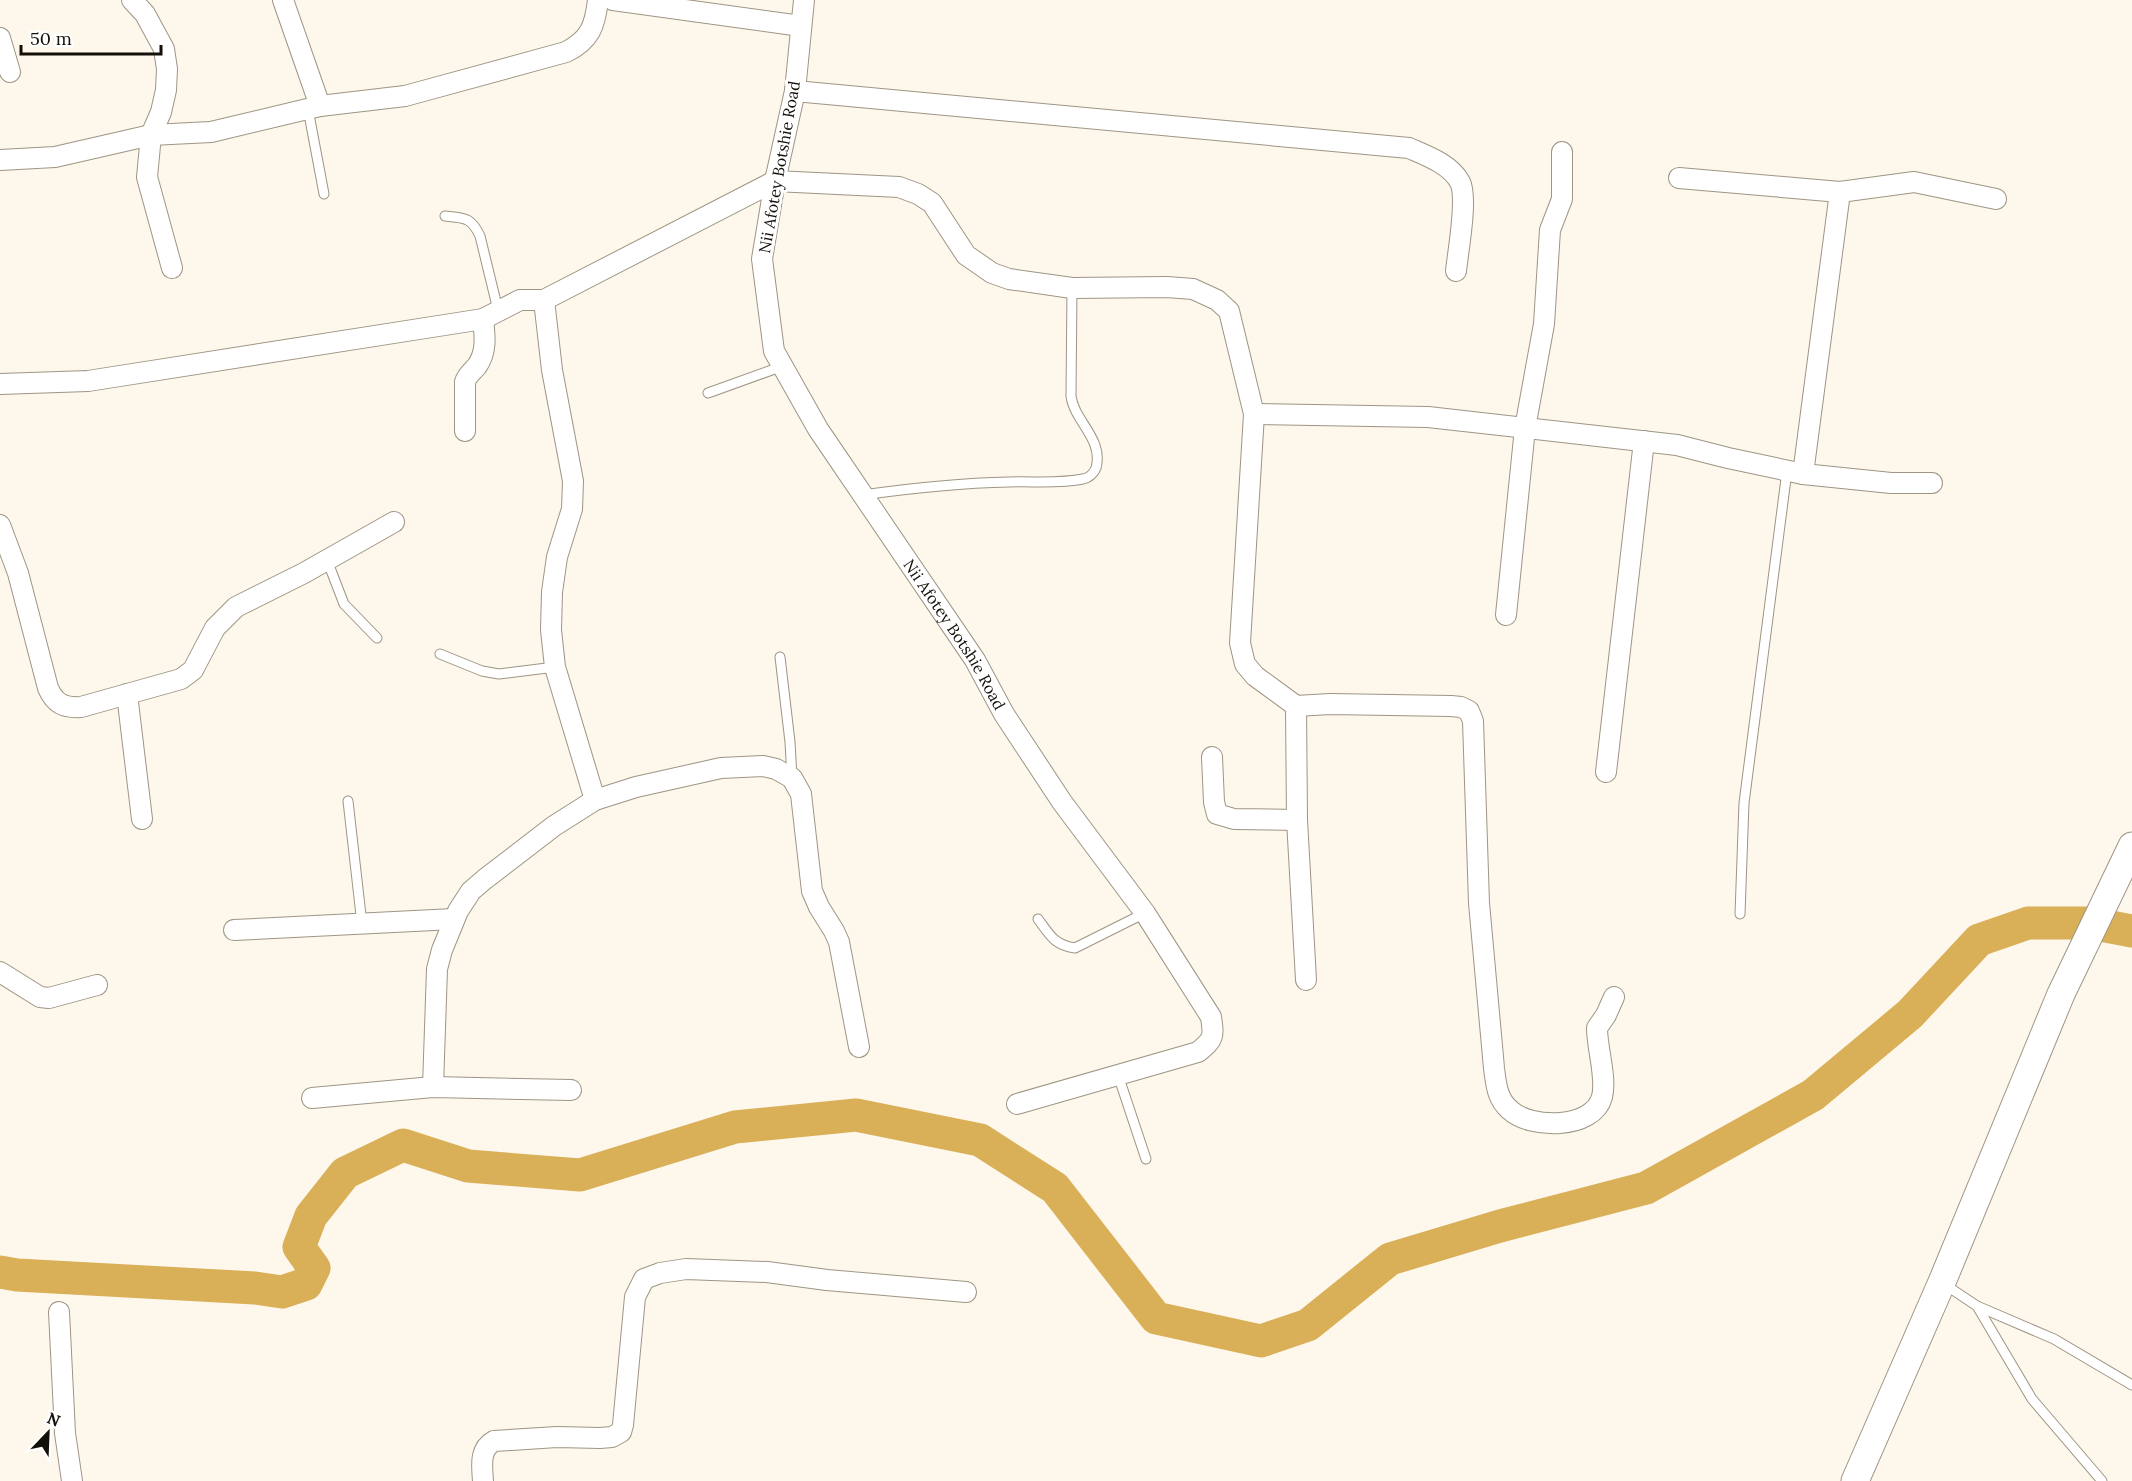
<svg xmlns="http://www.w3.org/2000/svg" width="2132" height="1481" viewBox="0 0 2132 1481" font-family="Lora,serif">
<rect width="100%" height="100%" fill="#fdf7ec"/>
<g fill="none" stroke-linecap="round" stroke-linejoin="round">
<path stroke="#d9af57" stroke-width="33" d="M0 1272 17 1275 255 1288 282 1292 306 1284 314 1268 299 1247 311 1216 345 1173 403 1145 468 1166 580 1175 735 1127 856 1115 980 1140 1055 1188 1156 1318 1261 1341 1308 1325 1390 1259 1500 1226 1646 1188 1813 1095 1910 1014 1979 940 2028 923H2090L2132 931"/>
<defs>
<g id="lane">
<path d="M308 109 324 194"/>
<path d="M445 216C465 218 471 217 480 236L498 310"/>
<path d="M708 393 783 366"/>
<path d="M863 495C912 488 960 483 1009 482 1033 481 1059 484 1083 479 1089 478 1094 473 1096 468 1104 439 1074 421 1071 396L1072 288"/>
<path d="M327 560 344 604 377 638"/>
<path d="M440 654 482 671 499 674 555 667"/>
<path d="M780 657 790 742 792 778"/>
<path d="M348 801 362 924"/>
<path d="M1740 914 1744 803 1787 471"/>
<path d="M1038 919C1050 935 1054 945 1075 948L1145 913"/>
<path d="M1118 1075 1146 1159"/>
<path d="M1944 1284 1977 1306 2054 1339 2132 1385"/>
<path d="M1977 1306 2032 1399 2102 1481"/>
</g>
<g id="street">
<path d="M132 0 145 14 164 49 167 69 166 90 161 112 151 135 147 177 172 268"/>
<path d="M283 0 320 106"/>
<path d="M613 0 801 26"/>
<path id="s1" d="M804 0 795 91 775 181 762 259 774 351 818 429 975 660 1004 714 1062 802 1145 913 1211 1017C1214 1037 1214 1039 1198 1052L1017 1104"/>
<path d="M0 38 10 72"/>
<path d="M795 91 1409 148C1427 156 1450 164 1460 182 1468 198 1458 251 1456 271"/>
<path d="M0 160 55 157 151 135 211 132 320 106 405 96 566 52C590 40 595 26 598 0"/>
<path d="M1679 178 1840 192 1914 182 1996 199"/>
<path d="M544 300 552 370 573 481 572 509 557 557 552 592 551 630 555 667 595 800"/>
<path d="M0 384 88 381 483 319 520 300H544L775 181 899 187 918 194 932 203 966 255 992 273 1009 279 1072 288 1167 287 1193 289 1217 300 1229 311 1254 414 1240 643 1245 664 1255 676 1296 706 1330 704 1451 706 1461 707 1469 711 1473 721 1479 903 1494 1068C1496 1084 1497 1099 1510 1110 1530 1129 1593 1130 1602 1097 1607 1078 1597 1049 1597 1028L1606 1015 1614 997"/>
<path d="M1254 414 1428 417 1677 445 1728 458 1803 474 1891 483H1932"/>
<path d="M465 431V382C467 375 472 372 477 366 487 352 485 336 483 319"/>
<path d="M1803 474 1840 192"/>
<path d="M0 525 18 573 48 688C55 704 64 708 81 707L181 679 193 670 215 628 236 607 304 573 394 522"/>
<path d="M1506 615 1525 428 1544 324 1550 230 1562 199V152"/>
<path d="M127 694 142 819"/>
<path d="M1296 706 1297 820 1306 980"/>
<path d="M1212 757 1214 802 1217 814 1234 819 1297 820"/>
<path d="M1606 772 1644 441"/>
<path d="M234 930 454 919"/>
<path d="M0 972 40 997 49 998 97 985"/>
<path d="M433 1087 437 969 442 950 458 911 471 891 485 879 554 826 595 800 636 787 721 768 763 766 776 769 792 778 801 794 812 891 819 907 834 931 839 942 859 1047"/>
<path d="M312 1098 433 1087 571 1090"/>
<path d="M59 1312 65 1433 72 1481"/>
<path d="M483 1481C482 1466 479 1449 494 1441L557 1437 600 1438 612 1437 621 1432 623 1425 635 1297 644 1279 660 1273 686 1269 767 1272 827 1280 966 1292"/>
</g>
<path id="secondary" d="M1855 1481 1942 1282 2061 994 2132 846"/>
</defs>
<use href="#lane" stroke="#9e9583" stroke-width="11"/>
<use href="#street" stroke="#9e9583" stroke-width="22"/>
<use href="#secondary" stroke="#9e9583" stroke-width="29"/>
<use href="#lane" stroke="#fff" stroke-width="9"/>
<use href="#street" stroke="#fff" stroke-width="20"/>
<use href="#secondary" stroke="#fff" stroke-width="27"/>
</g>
<g text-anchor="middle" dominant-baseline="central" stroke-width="6" stroke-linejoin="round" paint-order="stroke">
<g font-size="16" fill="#131009" stroke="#fff">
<text transform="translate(779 167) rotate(-80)">Nii Afotey Botshie Road</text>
<text stroke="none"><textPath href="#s1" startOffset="692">Nii Afotey Botshie Road</textPath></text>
</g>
</g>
<g transform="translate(48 1433) rotate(23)" stroke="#ffffff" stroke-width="4.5" paint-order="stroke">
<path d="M0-4.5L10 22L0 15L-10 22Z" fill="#131009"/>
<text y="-9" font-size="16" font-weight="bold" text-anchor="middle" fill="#131009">N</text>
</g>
<path d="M21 45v9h140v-9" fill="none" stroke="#131009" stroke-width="3"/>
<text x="30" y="45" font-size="18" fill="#131009" stroke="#ffffff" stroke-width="4.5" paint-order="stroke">50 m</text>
</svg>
